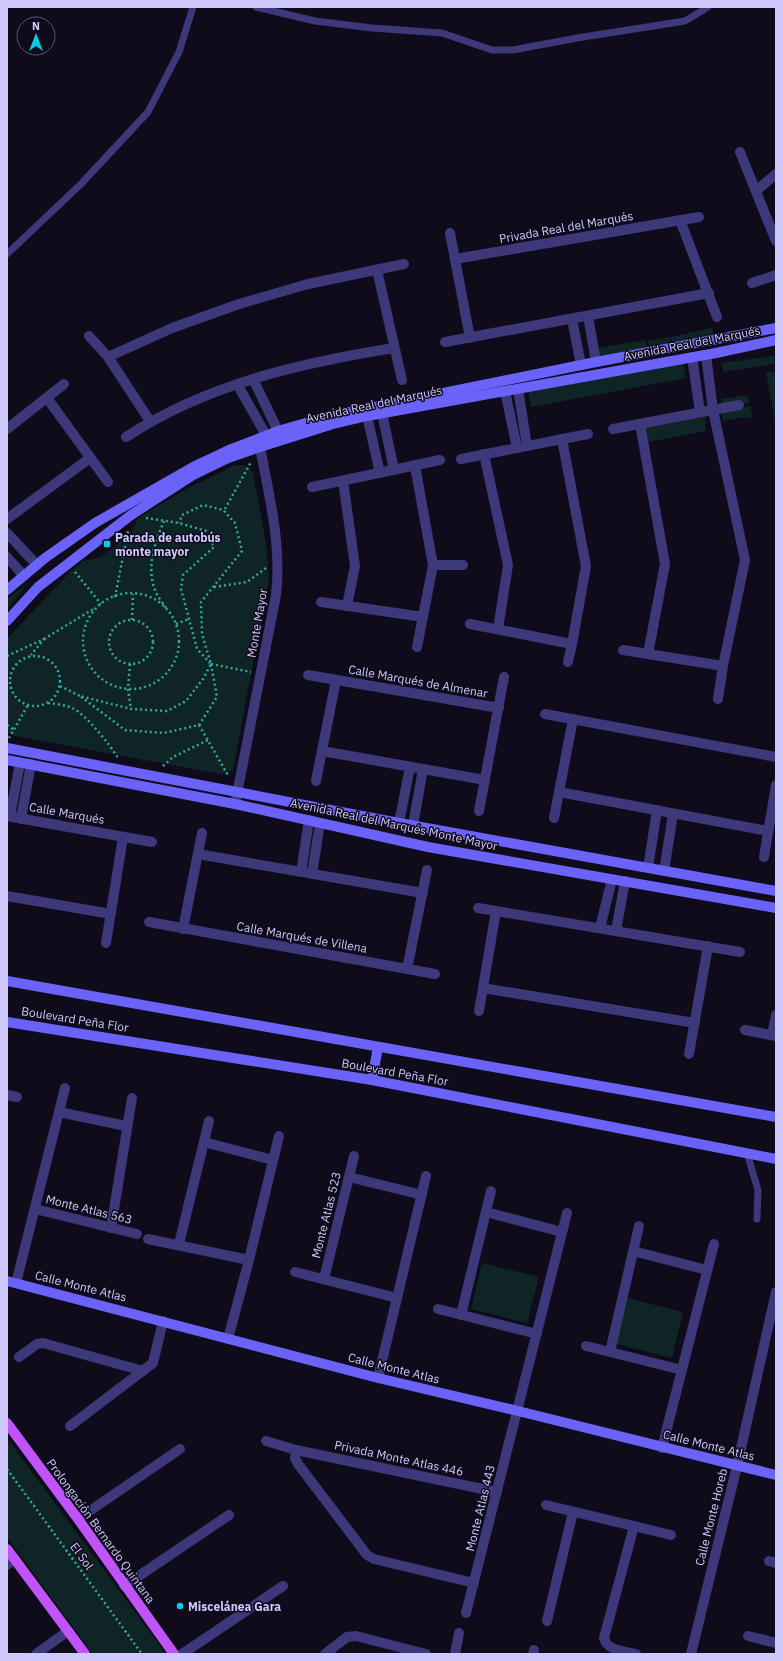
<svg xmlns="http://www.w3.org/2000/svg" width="783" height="1661" viewBox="0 0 783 1661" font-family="'IBM Plex Sans',sans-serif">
<rect width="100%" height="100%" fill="#0f0b1b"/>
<g fill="#0f2525">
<path d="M712 328 714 337 672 344 671 337Z"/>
<path d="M670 337 671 345 649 349 648 341Z"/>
<path d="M645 340 648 349 600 357 598 348Z"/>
<path d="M774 356V364L723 372 722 363Z"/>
<path d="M683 362 686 378 531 407 528 391Z"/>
<path d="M766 372H776V426Z"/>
<path d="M748 395 749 403 722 406 721 399Z"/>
<path d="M750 406 753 417 740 418 739 415V418L723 421 722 413Z"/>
<path d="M705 417 706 431 648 442 644 428Z"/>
<path d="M241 465 247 466 253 473 266 543 269 578 233 770 223 774 215 773 15 736 7 732V639L71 571 83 561 101 557 132 532 138 518 186 489 233 466Z"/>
<path d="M28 583 7 610V599Z"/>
<path d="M482 1263 539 1277 527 1323 471 1309Z"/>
<path d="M627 1298 683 1312 672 1358 616 1344Z"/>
<path d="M7 1438 166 1654H93L7 1537Z"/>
</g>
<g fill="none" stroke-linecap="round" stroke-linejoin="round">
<g stroke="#30a8a5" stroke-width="2.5" stroke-dasharray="2 3" stroke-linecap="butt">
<path d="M225 509 251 462"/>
<path d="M146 518 179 523 206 531 214 547 183 575 181 589 197 649 211 664 202 634 201 602 242 551 235 523 223 510 203 505 182 515 179 523"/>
<path d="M164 521C155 542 146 567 155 590 157 596 163 603 166 608"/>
<path d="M75 572 101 604"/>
<path d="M214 587 247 582 266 568"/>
<circle cx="131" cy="641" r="48"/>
<path d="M115 597 128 531"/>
<path d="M132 620 133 594"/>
<circle cx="131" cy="642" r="22"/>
<path d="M176 624 189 619"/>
<path d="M44 639 95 608"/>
<circle cx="35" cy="681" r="25"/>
<path d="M7 656 44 639 31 655"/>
<path d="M130 664 128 689 131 709"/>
<path d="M211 664 217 697 199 725 164 733 125 730 80 696 131 709 167 711 186 701 203 679Z"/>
<path d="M211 664 251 672"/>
<path d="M60 686 80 696"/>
<path d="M48 703C56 704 65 705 72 708 86 714 110 745 118 758"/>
<path d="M7 725 14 730"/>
<path d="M199 725 229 777"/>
<path d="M9 738 28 705"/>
<path d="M163 766 173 757 208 740"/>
<path d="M7 1469 142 1654"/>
</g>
<g stroke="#3c3879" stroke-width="7">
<path d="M256 7 315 21 372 28 442 33 492 50H513L577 38 685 21 708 7"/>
<path d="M7 254 81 184 148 112 179 52 193 7"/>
<path d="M747 1153 758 1190 757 1219"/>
</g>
<g stroke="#3c3879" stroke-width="10">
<path d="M740 152 776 241"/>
<path d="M756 191 776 174"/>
<path d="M680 220 717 317"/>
<path d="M450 233 470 338"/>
<path d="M455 259 699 217"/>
<path d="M377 270 402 380"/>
<path d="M752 283 776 275"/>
<path d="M588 316 596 362"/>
<path d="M572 319 581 365"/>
<path d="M89 336 108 357 150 421"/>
<path d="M445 342 709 293"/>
<path d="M706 355 713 410 745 560 723 666 718 699"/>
<path d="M108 357 172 328 239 304 308 284 404 264"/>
<path d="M692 357 700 412"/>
<path d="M253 379 278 431"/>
<path d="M237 384 266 435"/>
<path d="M518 389 527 446"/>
<path d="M505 391 517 448"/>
<path d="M47 398 108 482"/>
<path d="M382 413 394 470"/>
<path d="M367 416 380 473"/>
<path d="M640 424 665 564 648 654"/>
<path d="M7 429 64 384"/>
<path d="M613 429 739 405"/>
<path d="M126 437C207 384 300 363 394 348"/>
<path d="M562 439 586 566 572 644 568 662"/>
<path d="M484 454 508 565 498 629"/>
<path d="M461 459 588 434"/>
<path d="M415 466 433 565 417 647"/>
<path d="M343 481 355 566 347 606"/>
<path d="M312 487 440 460"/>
<path d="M7 519 90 458"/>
<path d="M7 533 37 565"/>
<path d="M7 557 24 576"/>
<path d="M433 565H463"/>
<path d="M321 602 423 617"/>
<path d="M470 624 572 644"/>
<path d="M623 650 723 666"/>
<path d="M308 675 499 708"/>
<path d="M545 714 776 757"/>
<path d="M322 751 485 780"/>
<path d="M316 781 336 680"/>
<path d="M559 792 768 831"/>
<path d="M235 804 276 595C282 545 269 496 260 447"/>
<path d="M479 811 504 677"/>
<path d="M7 816 152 842"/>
<path d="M10 816 20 763"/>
<path d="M554 818 573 719"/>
<path d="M21 819 31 764"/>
<path d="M399 823 410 767"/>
<path d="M413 825 423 769"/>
<path d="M198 854 423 893"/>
<path d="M764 857 776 785"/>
<path d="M648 868 657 810"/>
<path d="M664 871 673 814"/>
<path d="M301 872 309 820"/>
<path d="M312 874 320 823"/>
<path d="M7 896 111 914"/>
<path d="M478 908 740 952"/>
<path d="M149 922 435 974"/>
<path d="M600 928 612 879"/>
<path d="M183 929 202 833"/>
<path d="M616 931 625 881"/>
<path d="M106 943 123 837"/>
<path d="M407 969 427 870"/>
<path d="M483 988 695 1023"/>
<path d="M479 1011 496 911"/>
<path d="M745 1030 776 1036"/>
<path d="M772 1035 776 1015"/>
<path d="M689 1054 708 946"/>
<path d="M7 1095 17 1097"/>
<path d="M59 1112 126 1126"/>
<path d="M204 1142 273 1160"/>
<path d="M349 1177 422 1195"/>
<path d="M35 1209 137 1234"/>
<path d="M486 1212 562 1232"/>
<path d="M111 1228 132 1098"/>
<path d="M148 1239 249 1260"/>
<path d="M179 1244 209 1121"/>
<path d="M633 1251 707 1270"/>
<path d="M295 1272 397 1298"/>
<path d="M324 1279 354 1156"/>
<path d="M16 1283 65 1088"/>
<path d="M438 1309 537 1334"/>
<path d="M461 1315 491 1191"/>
<path d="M228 1339 249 1260 279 1136"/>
<path d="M586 1346 682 1370"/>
<path d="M610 1352 639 1226"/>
<path d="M19 1357 37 1344 43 1343 143 1371"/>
<path d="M378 1378 426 1176"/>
<path d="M70 1426 153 1363 163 1321"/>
<path d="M266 1441 296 1450 497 1492"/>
<path d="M662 1448 714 1244"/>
<path d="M296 1450 295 1458 298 1464 367 1555 374 1559 474 1583"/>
<path d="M546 1505 671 1535"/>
<path d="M78 1519 180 1449"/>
<path d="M634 1526 604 1638C607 1651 625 1651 636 1654"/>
<path d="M769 1561 776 1563"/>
<path d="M7 1565 15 1559"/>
<path d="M124 1586 229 1515"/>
<path d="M466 1613 567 1213"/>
<path d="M547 1621 573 1512"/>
<path d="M748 1636 776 1643"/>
<path d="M36 1654 68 1631"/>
<path d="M182 1654 283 1586"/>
<path d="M325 1654 347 1637 356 1636 426 1654"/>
<path d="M455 1654 459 1633"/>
<path d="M533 1654 534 1650"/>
<path d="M691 1654 737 1466 776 1292"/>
</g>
<g stroke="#6b62fa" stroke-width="10">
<path d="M7 590 45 558 95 523 193 467 229 450 278 431 330 416 596 362 776 328"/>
<path d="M7 621 38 587 131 515 193 475 228 458 260 447 333 424 367 416 716 353 776 340"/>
<path d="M7 748 399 823 776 891"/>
<path d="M7 760 235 804 428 847 776 908"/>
<path d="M7 981 776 1117"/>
<path d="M7 1022 372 1080 776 1159"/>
<path d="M372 1080 378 1047"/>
<path d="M7 1281 378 1378 518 1411 776 1475"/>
</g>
<g stroke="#c053f9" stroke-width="10">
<path d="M7 1423 78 1519 174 1654"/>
<path d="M7 1549 85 1654"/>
</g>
</g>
<g fill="#08cbe8" stroke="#0f0b1b" stroke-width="1.5">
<rect x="103" y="540" width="8" height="8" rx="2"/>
<circle cx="180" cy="1606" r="4"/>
</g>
<g text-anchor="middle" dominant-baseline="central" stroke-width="3" stroke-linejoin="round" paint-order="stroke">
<g font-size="12" fill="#cfc8fd" stroke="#0f0b1b">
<text transform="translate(566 227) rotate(-10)">Privada Real del Marqués</text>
<text transform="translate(692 343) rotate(-11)">Avenida Real del Marqués</text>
<text transform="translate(374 404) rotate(-12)">Avenida Real del Marqués</text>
<text transform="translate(257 623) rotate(-80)">Monte Mayor</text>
<text transform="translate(418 681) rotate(10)">Calle Marqués de Almenar</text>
<text transform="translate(67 813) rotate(10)">Calle Marqués</text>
<text transform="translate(394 824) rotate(12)">Avenida Real del Marqués Monte Mayor</text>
<text transform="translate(302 937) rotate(10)">Calle Marqués de Villena</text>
<text transform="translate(75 1019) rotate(9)">Boulevard Peña Flor</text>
<text transform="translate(395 1072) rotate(10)">Boulevard Peña Flor</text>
<text transform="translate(89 1209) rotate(14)">Monte Atlas 563</text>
<text transform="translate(326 1215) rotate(-76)">Monte Atlas 523</text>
<text transform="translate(81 1286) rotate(14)">Calle Monte Atlas</text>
<text transform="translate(394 1368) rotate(14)">Calle Monte Atlas</text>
<text transform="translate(709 1445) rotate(14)">Calle Monte Atlas</text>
<text transform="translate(399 1458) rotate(12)">Privada Monte Atlas 446</text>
<text transform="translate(480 1508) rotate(-76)">Monte Atlas 443</text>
<text transform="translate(711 1517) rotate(-76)">Calle Monte Horeb</text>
<text transform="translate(101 1531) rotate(54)">Prolongación Bernardo Quintana</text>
<text transform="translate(82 1556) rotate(54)">El Sol</text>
</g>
<g font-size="12" font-weight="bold" fill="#cfc8fd" stroke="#0f0b1b" text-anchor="start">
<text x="115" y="537">Parada de autobús<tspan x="115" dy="14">monte mayor</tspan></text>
<text x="188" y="1606">Miscelánea Gara</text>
</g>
</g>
<rect width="783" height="1661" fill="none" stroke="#cfc8fd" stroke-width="16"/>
<g transform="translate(36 36)"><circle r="19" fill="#0f0b1b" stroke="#5c5775"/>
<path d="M0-3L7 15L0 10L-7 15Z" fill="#08cbe8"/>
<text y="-6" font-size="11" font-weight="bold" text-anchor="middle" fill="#cfc8fd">N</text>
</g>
</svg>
